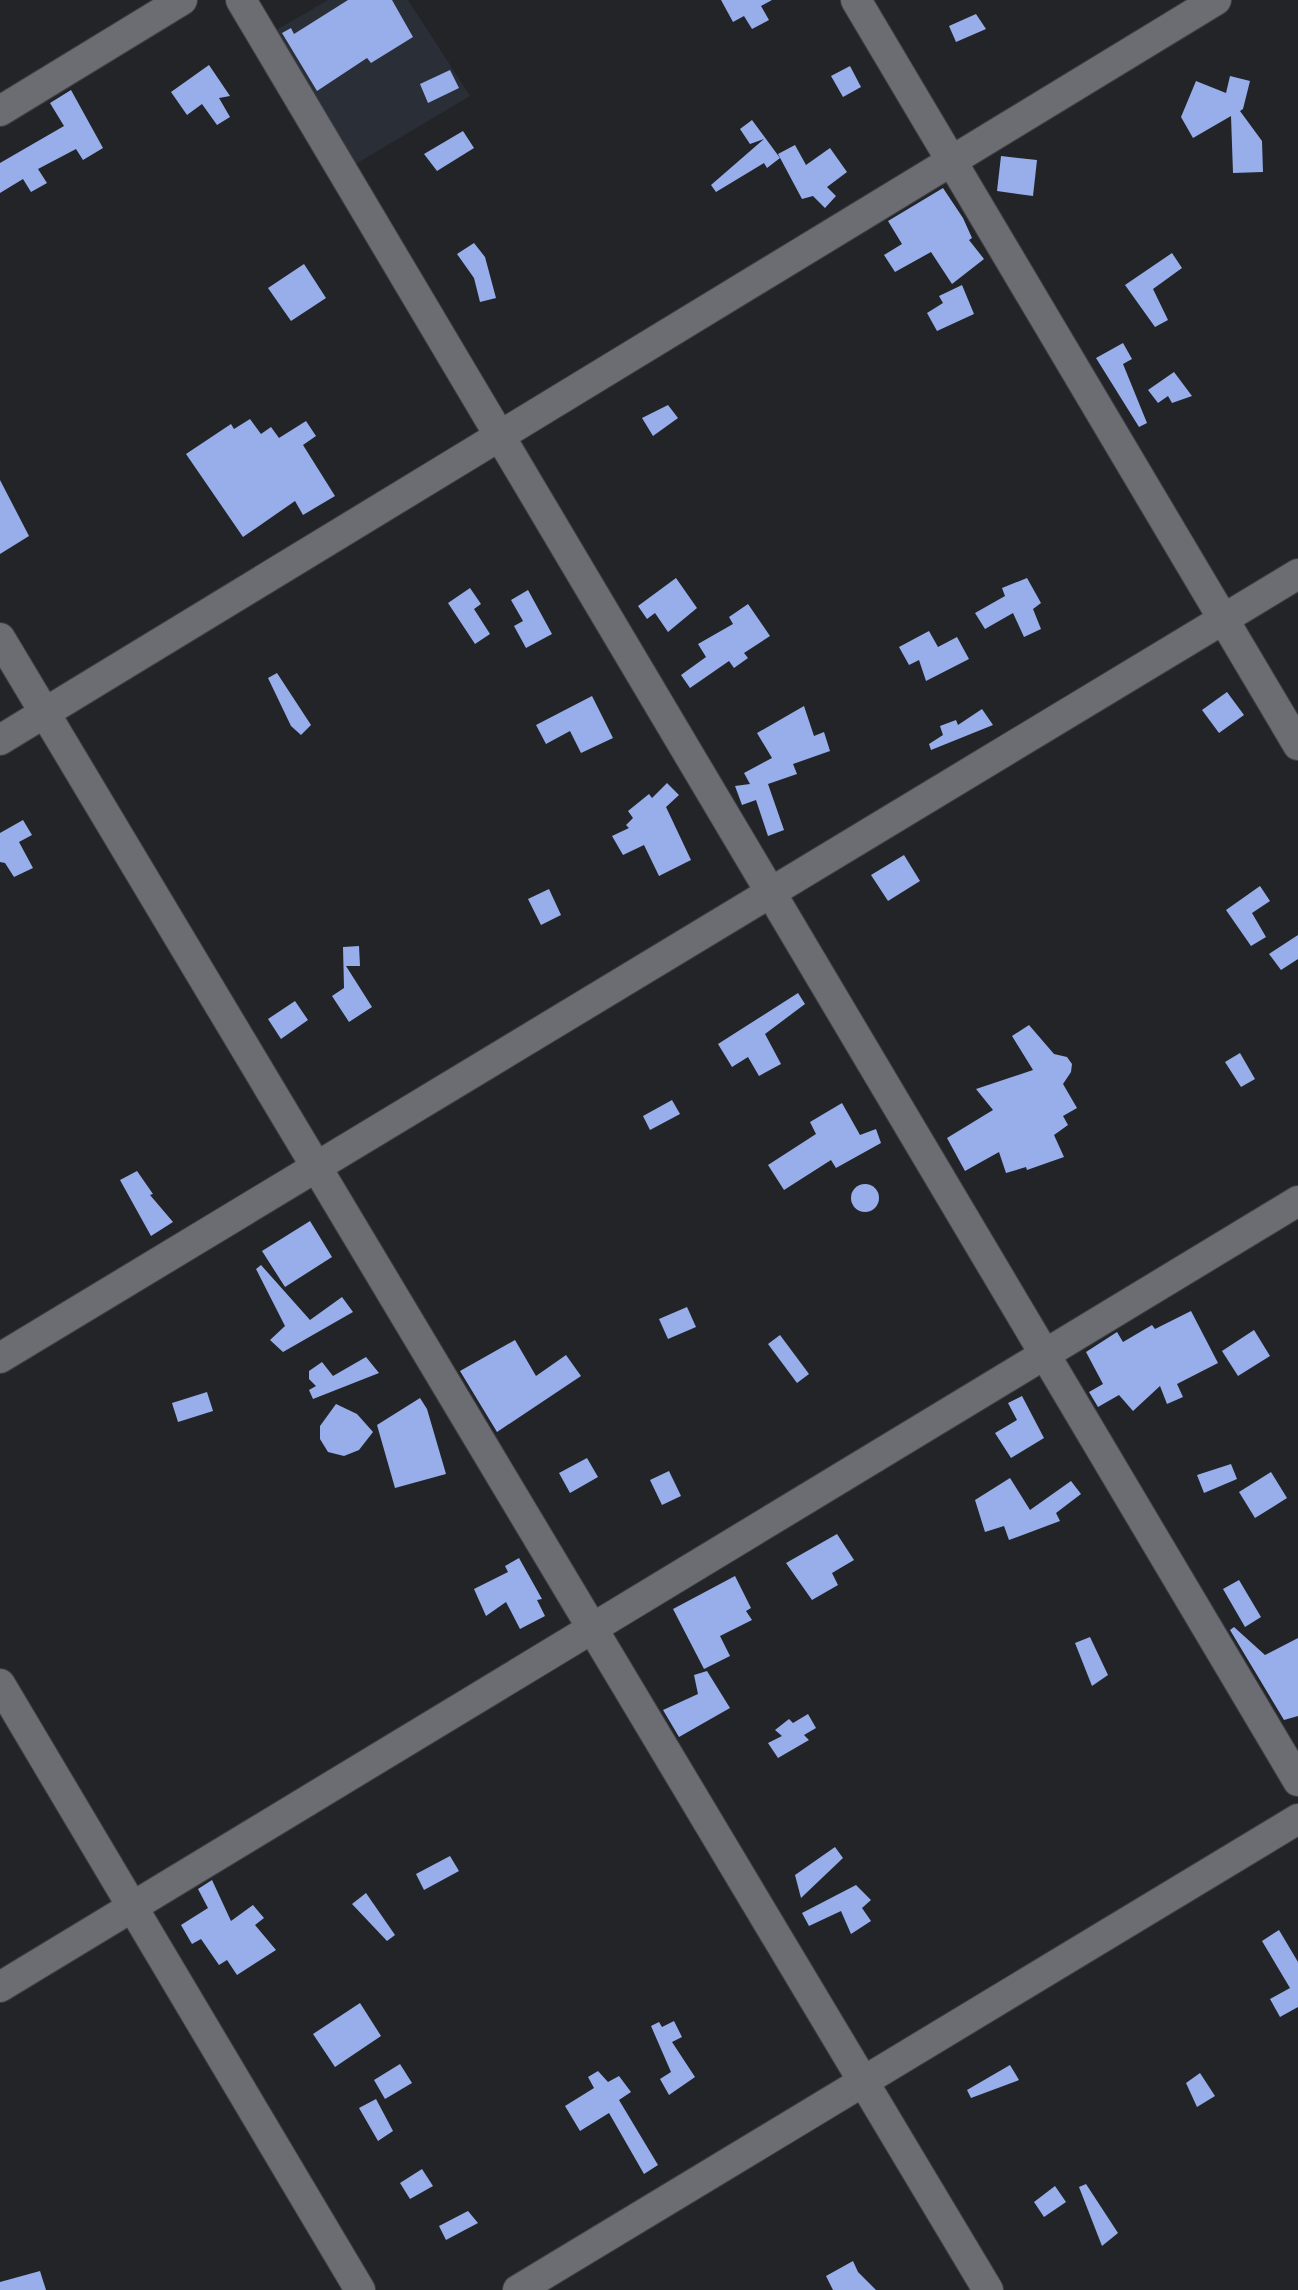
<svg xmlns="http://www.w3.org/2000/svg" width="1298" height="2290" viewBox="0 0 1298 2290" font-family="Literata,serif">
<rect width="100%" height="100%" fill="#222428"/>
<path fill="#2a2e37" d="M328 0H408L470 96 354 165 273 32Z"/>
<g fill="#97aeeb">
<path d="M348 0H392L413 37 371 63 367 58 317 91 282 33 291 28 294 34Z"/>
<path d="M721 0H772L761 6 769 20 752 29 744 16 733 22Z"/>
<path d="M976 14 986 29 956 42 949 26Z"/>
<path d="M209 65 230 96 219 98 230 117 217 125 202 104 187 115 171 92Z"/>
<path d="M850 66 861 87 843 97 831 76Z"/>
<path d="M450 70 459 88 428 103 420 84Z"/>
<path d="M1230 76 1250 81 1243 109 1240 111 1262 141 1263 172 1233 173 1231 116 1193 138 1181 117 1196 81 1226 93Z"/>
<path d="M71 90 103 148 83 160 76 149 38 169 47 183 31 192 23 179 0 193V163L64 126 50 103Z"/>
<path d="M752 120 780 158 767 168 764 163 716 192 711 185 764 139 750 144 740 129Z"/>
<path d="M463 131 474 148 437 171 424 154Z"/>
<path d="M795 145 806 165 830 148 847 172 827 187 836 196 825 208 813 196 802 199 778 154Z"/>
<path d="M1001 156 1037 160 1033 196 997 191Z"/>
<path d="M943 188 963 218 972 238 969 240 984 259 952 284 931 252 895 272 884 255 902 244 888 221Z"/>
<path d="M474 243 485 257 496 298 480 302 474 278 457 254Z"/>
<path d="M1172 253 1182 268 1153 289 1168 320 1155 327 1125 285Z"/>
<path d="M304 264 326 298 291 321 268 288Z"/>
<path d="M962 285 974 314 937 331 927 313 943 303 939 296Z"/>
<path d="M1123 343 1132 359 1123 364 1147 423 1139 427 1096 358Z"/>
<path d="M1174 372 1192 396 1172 403 1168 396 1158 403 1148 390Z"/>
<path d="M668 405 678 418 653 436 642 418Z"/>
<path d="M250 419 261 434 271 427 279 438 306 421 316 436 303 445 335 496 303 515 295 501 243 537 186 454 231 424 234 429Z"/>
<path d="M0 480 29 536 0 554Z"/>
<path d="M676 578 697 608 668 632 655 613 647 619 638 606Z"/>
<path d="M1027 578 1041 603 1033 609 1041 629 1024 637 1013 613 985 629 975 613 1005 596 1002 588Z"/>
<path d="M470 588 481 604 474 609 490 634 475 644 448 603Z"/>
<path d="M528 590 552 634 526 648 514 626 523 621 511 600Z"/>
<path d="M748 604 770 636 744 653 748 658 734 668 729 661 690 688 681 675 706 657 698 644 733 624 729 617Z"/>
<path d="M929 631 938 647 957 637 969 659 926 681 919 660 909 665 899 647Z"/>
<path d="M277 673 311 725 301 735 291 726 268 678Z"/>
<path d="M1227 692 1244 715 1219 733 1202 710Z"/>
<path d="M592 696 613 738 581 753 570 731 546 744 536 725Z"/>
<path d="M804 706 814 736 824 732 830 751 793 764 797 774 768 784 784 830 768 836 756 800 742 805 735 786 750 784 744 773 772 758 757 733Z"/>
<path d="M982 709 993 725 931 750 929 744 943 735 940 726 956 720 958 725Z"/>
<path d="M667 783 679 795 666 807 691 860 659 876 644 845 623 855 612 836 629 828 626 825 633 818 628 811 649 794 652 798Z"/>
<path d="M23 820 32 835 19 842 33 868 14 877 5 863 0 862V833Z"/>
<path d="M904 855 920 881 888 901 871 875Z"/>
<path d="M1260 886 1270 901 1252 913 1266 937 1251 946 1226 910Z"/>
<path d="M549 889 561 915 541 925 528 899Z"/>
<path d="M1298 935V959L1281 970 1269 954Z"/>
<path d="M359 946 360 966H346L372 1007 349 1022 332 996 344 988 343 947Z"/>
<path d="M798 993 805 1004 765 1034 781 1064 759 1076 748 1057 732 1067 718 1044Z"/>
<path d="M295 1001 308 1020 281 1039 268 1019Z"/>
<path d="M1029 1025 1054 1054 1067 1057 1072 1064 1071 1072 1063 1084 1077 1108 1063 1116 1068 1125 1054 1135 1064 1157 1027 1170 1026 1167 1006 1173 999 1152 965 1171 947 1138 993 1110 976 1089 1033 1070 1012 1036Z"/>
<path d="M1240 1053 1255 1079 1241 1087 1225 1062Z"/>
<path d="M672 1100 680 1114 650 1130 643 1116Z"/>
<path d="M842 1103 860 1135 876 1129 881 1143 836 1168 831 1160 784 1190 768 1165 816 1134 810 1122Z"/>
<path d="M137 1171 153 1194 150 1195 173 1222 151 1236 120 1180Z"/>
<circle cx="865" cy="1198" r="14"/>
<path d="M310 1221 332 1257 285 1287 262 1251Z"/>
<path d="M261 1265 310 1320 342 1297 353 1312 283 1352 270 1340 285 1326 256 1269Z"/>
<path d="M687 1307 696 1327 668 1339 659 1319Z"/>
<path d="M1191 1311 1218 1363 1177 1384 1183 1397 1167 1404 1160 1386 1133 1411 1119 1395 1098 1407 1089 1392 1103 1384 1086 1352 1117 1332 1123 1342 1152 1325 1155 1329Z"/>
<path d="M1254 1330 1270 1356 1238 1376 1222 1351Z"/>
<path d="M780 1335 809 1374 797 1383 768 1344Z"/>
<path d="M515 1340 536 1376 566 1355 581 1376 497 1432 460 1371Z"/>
<path d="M366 1357 379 1373 313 1399 309 1390 316 1386 309 1379V1371L322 1362 333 1376Z"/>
<path d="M207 1392 213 1411 178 1422 172 1403Z"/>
<path d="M1022 1396 1044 1438 1011 1458 995 1433 1017 1420 1008 1403Z"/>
<path d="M420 1398 427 1409 446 1474 395 1488 377 1425Z"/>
<path d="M336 1404 357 1414 373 1432 359 1450 344 1456 328 1452 320 1439V1426Z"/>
<path d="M587 1458 598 1477 570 1493 559 1473Z"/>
<path d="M1231 1464 1237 1479 1204 1493 1197 1475Z"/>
<path d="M669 1471 681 1496 662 1505 650 1480Z"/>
<path d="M1271 1472 1287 1498 1255 1518 1239 1492Z"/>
<path d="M1010 1478 1030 1510 1071 1481 1081 1494 1056 1513 1060 1521 1009 1540 1004 1526 985 1532 975 1500Z"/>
<path d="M837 1534 854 1560 832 1573 838 1585 812 1600 786 1563Z"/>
<path d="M519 1558 542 1599 537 1600 545 1616 520 1629 506 1602 486 1616 474 1589 508 1572 505 1566Z"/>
<path d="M735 1576 751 1608 746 1611 752 1620 720 1636 730 1656 704 1669 673 1609Z"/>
<path d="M1239 1580 1261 1617 1245 1627 1223 1589Z"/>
<path d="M1234 1627 1265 1655 1298 1638V1716L1284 1720 1230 1630Z"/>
<path d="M1090 1637 1108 1675 1092 1686 1075 1643Z"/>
<path d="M707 1671 730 1708 679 1737 663 1710 698 1694 694 1675Z"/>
<path d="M808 1714 816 1728 804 1735 809 1740 778 1758 768 1743 782 1736 775 1730 789 1719 793 1723Z"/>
<path d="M835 1847 843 1858 801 1898 795 1875Z"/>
<path d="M450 1856 459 1871 424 1890 416 1874Z"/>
<path d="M212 1880 231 1921 253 1905 264 1918 255 1925 276 1950 237 1975 227 1960 219 1965 201 1939 192 1944 181 1925 208 1908 198 1889Z"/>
<path d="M856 1885 871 1900 862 1908 871 1921 851 1934 841 1911 809 1926 802 1913Z"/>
<path d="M366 1893 395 1935 387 1941 352 1904Z"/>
<path d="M1279 1930 1298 1962V2007L1280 2017 1270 1999 1290 1988 1262 1941Z"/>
<path d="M360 2003 381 2036 335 2067 313 2034Z"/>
<path d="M674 2021 682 2037 672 2042 695 2077 669 2095 660 2079 671 2072 651 2026 659 2022 662 2027Z"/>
<path d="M400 2064 412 2083 385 2099 374 2080Z"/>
<path d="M1010 2065 1019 2080 971 2098 967 2090Z"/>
<path d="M598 2071 608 2082 619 2076 631 2092 619 2100 658 2165 644 2174 609 2113 580 2131 565 2106 594 2088 588 2077Z"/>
<path d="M1200 2073 1215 2096 1197 2107 1186 2083Z"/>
<path d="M376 2099 393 2131 378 2141 359 2108Z"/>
<path d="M422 2169 433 2186 410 2199 400 2183Z"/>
<path d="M1086 2184 1118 2233 1102 2246 1079 2187Z"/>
<path d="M1055 2186 1066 2202 1044 2217 1034 2202Z"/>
<path d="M468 2211 478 2223 446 2240 439 2226Z"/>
<path d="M853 2261 858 2272 876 2290H833L826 2276Z"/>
<path d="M40 2271 46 2290H0V2282Z"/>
</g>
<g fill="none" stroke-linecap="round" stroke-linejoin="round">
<defs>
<g id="minor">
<path d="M241 0 1298 1781"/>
<path d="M856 0 1298 745"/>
<path d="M0 111 182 0"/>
<path d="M0 638 988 2290"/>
<path d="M0 740 1216 0"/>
<path d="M0 1358 1298 574"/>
<path d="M0 1684 360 2290"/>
<path d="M0 1987 1298 1201"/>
<path d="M518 2290 1298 1819"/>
</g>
</defs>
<use href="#minor" stroke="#3f4044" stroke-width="32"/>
<use href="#minor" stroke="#6b6d72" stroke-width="30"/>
</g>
</svg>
